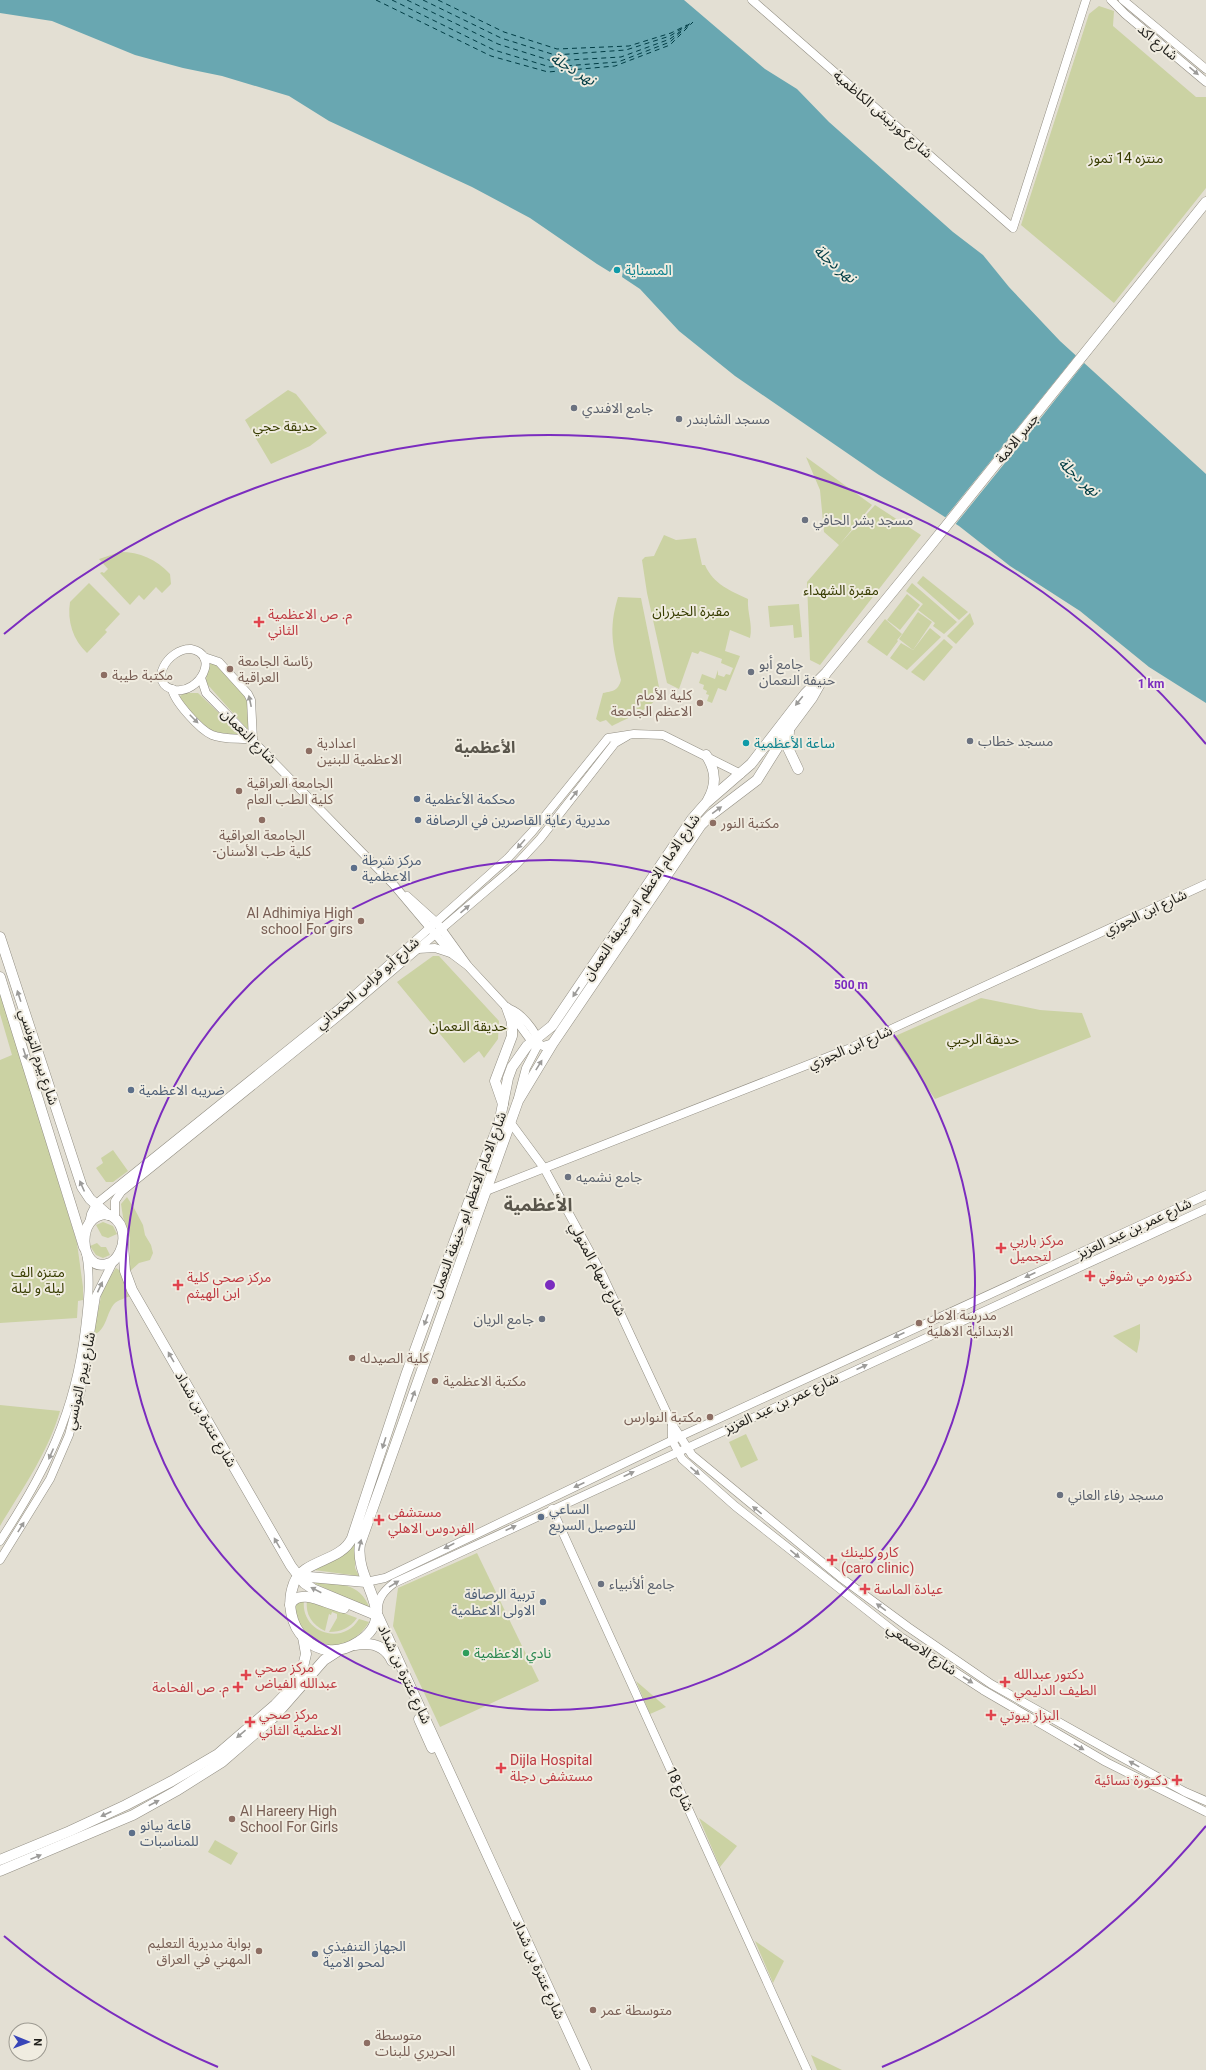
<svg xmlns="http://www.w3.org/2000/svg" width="1206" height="2070" viewBox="0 0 1206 2070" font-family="Roboto,'Noto Sans Arabic',sans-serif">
<rect width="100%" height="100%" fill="#e3dfd3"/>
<g fill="#cbd2a3">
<path d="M1099 6 1114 11 1113 26 1196 97H1206V188L1114 303 1021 225 1089 14Z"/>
<path d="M288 390 296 394 327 433 310 446 271 464 245 420Z"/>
<path d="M806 457 872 505 840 544 875 505 921 535 820 665 810 660 807 582 839 545 824 532 820 490Z"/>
<path d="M664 535 676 540 696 538 702 565H705C713 584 731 591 748 599 747 613 753 624 750 638L730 630 725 651 740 656 726 691 718 688 712 703 707 701 709 695 706 694 707 691 703 689 704 685 699 683 702 674 715 679 718 670V675L724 677 726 674 730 675 733 668 721 663 722 659 700 651 698 654 692 652 679 689 667 683 647 593 642 560 645 557 654 556Z"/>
<path d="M120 552C140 552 156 559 170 574L171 584 162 593 156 587 144 600 139 595 130 605 100 573 102 572 104 573 108 569 99 559Z"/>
<path d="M923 576 968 612 959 620 917 583Z"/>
<path d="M89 583 120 614 105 630 107 632 87 653C73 640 67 621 70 602Z"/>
<path d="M912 583 957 622 944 634 933 626 935 623 918 610 923 604 906 591Z"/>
<path d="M907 594 920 605 900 630 887 620Z"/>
<path d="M618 597 641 598 660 692C654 709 627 718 612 726L606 720 600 722 596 719 603 693C613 691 618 691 621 680 613 647 608 630 618 597Z"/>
<path d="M799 604 802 637 794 638 793 625 770 627 768 606Z"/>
<path d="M918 612 932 622 913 650 899 639Z"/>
<path d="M970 613 974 624 956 644 947 636Z"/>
<path d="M885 619 902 634 897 640 898 641 887 656 867 642Z"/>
<path d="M930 628 941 637 907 670 890 658 901 643 913 650Z"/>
<path d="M944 639 953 647 924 681 911 672Z"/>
<path d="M213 661 248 698V730L208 685 206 680 208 662Z"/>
<path d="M184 693H198L242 735 211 732 184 705 179 697Z"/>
<path d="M433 956H439L499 1021 498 1039 484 1058 479 1051 464 1063 397 982Z"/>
<path d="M0 992 77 1243 83 1287V1300L78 1301 77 1318 0 1323V1060L12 1055 0 1014Z"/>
<path d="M981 998 1040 1010 1082 1013 1091 1037 935 1099 893 1037Z"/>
<path d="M113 1150 128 1171 113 1182H106L96 1168 103 1163 101 1158Z"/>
<path d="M127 1197 134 1208 143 1225 145 1235 151 1245 153 1253 150 1260 139 1263 129 1272 130 1238 123 1217 121 1204Z"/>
<path d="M103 1222 113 1226 117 1234 108 1238 102 1236 96 1225Z"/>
<path d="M97 1243 101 1247H106L110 1255 103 1258 96 1255 90 1246Z"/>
<path d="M116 1268 122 1272 130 1296C126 1298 118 1300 115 1303 106 1312 107 1331 93 1335L103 1287Z"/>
<path d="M1140 1324V1338L1137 1353 1113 1336Z"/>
<path d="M0 1405 60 1411C48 1453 22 1489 0 1526Z"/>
<path d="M746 1434 758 1460 741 1468 729 1442Z"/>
<path d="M355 1544V1568L359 1576 314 1570 317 1567 340 1558Z"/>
<path d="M477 1553 539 1681 440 1727 393 1626 398 1588Z"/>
<path d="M312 1582C337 1584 360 1581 370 1609Z"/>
<path d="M295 1600H304C300 1632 342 1647 359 1619L369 1622C351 1653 309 1655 294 1619 292 1614 295 1606 295 1600Z"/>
<path d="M307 1600 314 1602 357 1618C350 1628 341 1632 329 1632L337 1618V1614L332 1612 331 1615 329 1614 325 1631C312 1625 305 1614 307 1600Z"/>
<path d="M636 1681 666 1707 650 1714Z"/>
<path d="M699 1818 737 1846 720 1867Z"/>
<path d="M215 1840 238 1853 231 1865 208 1852Z"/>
<path d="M755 1941 784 1961 773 1983Z"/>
<path d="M811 2055 842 2070H817Z"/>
</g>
<path fill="#69a7b1" d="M0 0H684L765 69 797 89 829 122 953 232 983 255 1009 287 1060 341 1206 474V703L1149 667 1080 611 1010 566 959 526 879 475 735 376 679 331 640 289 622 277 623 271 621 265H615L610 272 597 264 530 218 472 187 329 121 289 96 222 76 183 68 135 55 52 21 0 13Z"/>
<path fill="#e3dfd3" d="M1077 354 1085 362 1025 438 954 526 944 519Z"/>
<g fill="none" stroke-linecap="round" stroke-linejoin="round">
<g stroke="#003c44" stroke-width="1" stroke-dasharray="5 4" stroke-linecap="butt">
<path d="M376 0 491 56 548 72 615 66 670 45 693 22"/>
<path d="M392 0 494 50 550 67 618 62 670 42 683 30"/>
<path d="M407 0 498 44 552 61 621 57 670 39 689 25"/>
<path d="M423 0 501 38 555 55 626 50 670 36 691 23"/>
<path d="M438 0 504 32 557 49 629 46 671 33 687 25"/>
</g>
<defs>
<g id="minor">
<path d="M752 0 1013 228 1086 0"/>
<path d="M1111 0 1125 14 1206 82"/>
<path d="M1123 0 1206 69"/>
<path d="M191 649C221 655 199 694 175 690 146 684 168 648 191 649Z"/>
<path d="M201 678 206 693 393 884 452 954 468 966"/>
<path d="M172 689C174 701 200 730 212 735 224 740 241 738 253 740L251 700 248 694 219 662 204 657"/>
<path d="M407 896 437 923 468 966 507 1008 532 1042 543 1046 553 1043"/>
<path d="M418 949 435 948 450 953"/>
<path d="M510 1009C521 1013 536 1031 539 1043L526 1068 518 1098"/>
<path d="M510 1122 544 1168 602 1274 672 1424 692 1455 840 1577 908 1627 991 1684 1112 1752 1185 1792 1206 1801"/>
<path d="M486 1191 848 1049 1206 884"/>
<path d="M115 1218V1201L121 1192 345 1011 514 867 540 839 615 743 627 736"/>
<path d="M89 1223 91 1214 96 1204 341 1007 508 858 532 832 608 738 634 734 663 735 741 774"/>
<path d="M672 1424V1440L682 1459 735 1506 901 1637 983 1690 1106 1762 1206 1812"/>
<path d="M552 1509 807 2070"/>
<path d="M0 1541C46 1471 75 1413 85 1329 88 1304 91 1278 86 1253"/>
<path d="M0 1560 50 1479 69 1435 81 1390 96 1296 114 1260"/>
<path d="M366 1582 385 1578 681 1436 1206 1195"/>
<path d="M378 1612C377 1598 384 1591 394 1583L1206 1209"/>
</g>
<g id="major">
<path d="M826 673 812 698 789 729 757 780 711 815 701 825 553 1043 518 1101 360 1544C354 1583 401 1615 358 1642 316 1669 278 1625 294 1583 304 1559 341 1562 352 1538L406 1375 476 1182 499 1124 508 1078 512 1067 527 1046 552 1026 692 819 706 803 751 764 805 694 826 673 930 546 1206 202"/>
<path d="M789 731 788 748 798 769"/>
<path d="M706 755C716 770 717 784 708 800"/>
<path d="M0 937 82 1187 90 1199 108 1215"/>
<path d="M0 977 84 1247"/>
<path d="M503 1104 495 1081 512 1036V1022L507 1008"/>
<path d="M107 1214C123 1219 127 1238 120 1252 117 1258 113 1263 107 1264 79 1272 75 1214 107 1214Z"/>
<path d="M123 1245 125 1271 132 1290 291 1566 304 1583 313 1589 378 1616 586 2070"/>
<path d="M298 1576 366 1582"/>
<path d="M290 1605C299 1586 328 1605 344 1608"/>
<path d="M355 1645C371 1642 385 1645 392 1661"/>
<path d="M419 1719 432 1748"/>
<path d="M0 1860 70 1831 126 1805 172 1781 218 1754 275 1705 297 1682 302 1671 306 1654 303 1637"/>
<path d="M0 1871 133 1815 176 1791 222 1762 274 1717 324 1660 338 1651"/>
</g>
</defs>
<use href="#minor" stroke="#928e83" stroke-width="9"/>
<use href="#major" stroke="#928e83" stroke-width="11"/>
<use href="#minor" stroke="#fff" stroke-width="8"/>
<use href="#major" stroke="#fff" stroke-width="10"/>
</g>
<defs><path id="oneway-solid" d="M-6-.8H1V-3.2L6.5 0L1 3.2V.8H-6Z"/></defs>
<g fill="#9c9b99">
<use href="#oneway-solid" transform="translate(1194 71) rotate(40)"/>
<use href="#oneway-solid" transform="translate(250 701) rotate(-102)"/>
<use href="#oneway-solid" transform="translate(799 701) rotate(129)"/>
<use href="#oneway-solid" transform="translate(194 719) rotate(45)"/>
<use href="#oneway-solid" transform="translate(574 795) rotate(-52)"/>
<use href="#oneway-solid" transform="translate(717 810) rotate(-36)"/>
<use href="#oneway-solid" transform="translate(521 844) rotate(132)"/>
<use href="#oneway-solid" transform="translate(465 909) rotate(-41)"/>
<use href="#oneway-solid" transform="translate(576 992) rotate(124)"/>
<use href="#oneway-solid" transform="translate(19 996) rotate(-108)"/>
<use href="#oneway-solid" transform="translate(25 1054) rotate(72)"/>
<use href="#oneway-solid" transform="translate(539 1065) rotate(-58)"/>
<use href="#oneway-solid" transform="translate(82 1186) rotate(-114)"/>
<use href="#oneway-solid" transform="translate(1030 1275) rotate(155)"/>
<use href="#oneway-solid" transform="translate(100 1287) rotate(-65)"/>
<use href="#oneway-solid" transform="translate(426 1320) rotate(110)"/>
<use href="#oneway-solid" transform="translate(899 1335) rotate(156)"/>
<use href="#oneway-solid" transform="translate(171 1357) rotate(-120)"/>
<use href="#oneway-solid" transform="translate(862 1367) rotate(-24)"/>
<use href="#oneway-solid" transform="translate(413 1396) rotate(-70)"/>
<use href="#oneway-solid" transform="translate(384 1443) rotate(108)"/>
<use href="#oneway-solid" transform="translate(51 1454) rotate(114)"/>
<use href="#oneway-solid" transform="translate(695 1471) rotate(41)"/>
<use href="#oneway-solid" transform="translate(629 1474) rotate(-25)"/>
<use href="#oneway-solid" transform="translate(579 1485) rotate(155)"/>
<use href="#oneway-solid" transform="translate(757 1510) rotate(-141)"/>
<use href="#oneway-solid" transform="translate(21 1527) rotate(-58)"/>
<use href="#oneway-solid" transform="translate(511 1528) rotate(-25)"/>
<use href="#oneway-solid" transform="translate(277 1543) rotate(-120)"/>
<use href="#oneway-solid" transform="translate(360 1545) rotate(-77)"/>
<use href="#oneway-solid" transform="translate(449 1546) rotate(153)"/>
<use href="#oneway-solid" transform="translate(795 1554) rotate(39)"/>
<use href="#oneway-solid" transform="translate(394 1584) rotate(-32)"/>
<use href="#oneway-solid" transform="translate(316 1590) rotate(-153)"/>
<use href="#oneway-solid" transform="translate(881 1607) rotate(-144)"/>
<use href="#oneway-solid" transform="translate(968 1680) rotate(33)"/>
<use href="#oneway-solid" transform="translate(241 1734) rotate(140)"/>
<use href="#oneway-solid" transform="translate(1079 1747) rotate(30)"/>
<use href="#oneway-solid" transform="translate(1134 1764) rotate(-151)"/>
<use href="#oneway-solid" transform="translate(154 1803) rotate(-28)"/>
<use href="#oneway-solid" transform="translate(106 1814) rotate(155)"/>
<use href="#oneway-solid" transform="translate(36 1857) rotate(-22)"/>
</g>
<g fill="none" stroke="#7b2cbf" stroke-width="2">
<circle cx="550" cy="1285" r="425"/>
<path d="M1206 1826A850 850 0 0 1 882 2067M218 2067A850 850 0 0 1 4 1936M4 634A850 850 0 0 1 1206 744"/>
</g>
<g fill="#0f9aa8" stroke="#f0ece0" stroke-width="1.5">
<circle cx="617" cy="270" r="4"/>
<circle cx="746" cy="743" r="4"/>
</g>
<g fill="#6b7280" stroke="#f0ece0" stroke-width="1.5">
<circle cx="574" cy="408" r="4"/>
<circle cx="679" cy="419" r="4"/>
<circle cx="805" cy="520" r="4"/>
<circle cx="751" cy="672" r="4"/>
<circle cx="970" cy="741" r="4"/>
<circle cx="568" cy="1177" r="4"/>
<circle cx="542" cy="1319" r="4"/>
<circle cx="1060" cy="1495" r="4"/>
<circle cx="601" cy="1584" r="4"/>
</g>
<g fill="#e0444e" stroke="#f0ece0" stroke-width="1.5">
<path d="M257 616h4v4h4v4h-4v4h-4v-4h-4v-4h4z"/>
<path d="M999 1242h4v4h4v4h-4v4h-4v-4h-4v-4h4z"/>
<path d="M1088 1270h4v4h4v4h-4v4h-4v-4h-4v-4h4z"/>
<path d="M176 1279h4v4h4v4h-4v4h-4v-4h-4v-4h4z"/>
<path d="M377 1514h4v4h4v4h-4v4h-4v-4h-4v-4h4z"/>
<path d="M830 1554h4v4h4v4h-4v4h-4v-4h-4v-4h4z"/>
<path d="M863 1583h4v4h4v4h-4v4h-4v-4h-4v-4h4z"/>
<path d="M244 1669h4v4h4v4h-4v4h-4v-4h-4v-4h4z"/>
<path d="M1003 1676h4v4h4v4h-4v4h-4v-4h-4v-4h4z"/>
<path d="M236 1681h4v4h4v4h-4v4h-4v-4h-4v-4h4z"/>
<path d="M989 1709h4v4h4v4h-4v4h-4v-4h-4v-4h4z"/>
<path d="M248 1716h4v4h4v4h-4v4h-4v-4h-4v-4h4z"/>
<path d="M499 1762h4v4h4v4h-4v4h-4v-4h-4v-4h4z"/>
<path d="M1175 1774h4v4h4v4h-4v4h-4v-4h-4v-4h4z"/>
</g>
<g fill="#8d6e63" stroke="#f0ece0" stroke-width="1.5">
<circle cx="230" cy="669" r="4"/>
<circle cx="104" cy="675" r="4"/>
<circle cx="700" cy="703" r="4"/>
<circle cx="309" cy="751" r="4"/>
<circle cx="239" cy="791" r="4"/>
<circle cx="262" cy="820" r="4"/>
<circle cx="713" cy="823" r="4"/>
<circle cx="361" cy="921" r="4"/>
<circle cx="919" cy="1323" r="4"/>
<circle cx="352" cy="1358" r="4"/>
<circle cx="435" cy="1381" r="4"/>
<circle cx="710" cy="1417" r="4"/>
<circle cx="232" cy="1819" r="4"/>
<circle cx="259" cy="1951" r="4"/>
<circle cx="593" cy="2010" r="4"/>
<circle cx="367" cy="2043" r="4"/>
</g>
<g fill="#5c6f8a" stroke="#f0ece0" stroke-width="1.5">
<circle cx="417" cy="799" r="4"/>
<circle cx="418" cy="820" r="4"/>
<circle cx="354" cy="868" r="4"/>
<circle cx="131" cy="1090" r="4"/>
<circle cx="541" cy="1517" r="4"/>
<circle cx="543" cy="1602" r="4"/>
<circle cx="132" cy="1833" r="4"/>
<circle cx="315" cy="1954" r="4"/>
</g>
<circle fill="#2e9e5b" stroke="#f0ece0" stroke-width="1.5" cx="466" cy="1653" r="4"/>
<g text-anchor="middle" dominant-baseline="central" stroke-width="4" stroke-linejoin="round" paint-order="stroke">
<g font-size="14" fill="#22211d" stroke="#f0ece0">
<text transform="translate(1158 42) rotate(40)">شارع اكد</text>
<text transform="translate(883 114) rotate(41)">شارع كورنيش الكاظمية</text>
<text transform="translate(1017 438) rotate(-51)">جسر الائمة</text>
<text transform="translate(249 736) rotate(45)">شارع النعمان</text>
<text transform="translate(641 897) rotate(-56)">شارع الامام الاعظم ابو حنيفة النعمان</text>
<text transform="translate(1145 912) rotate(-25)">شارع ابن الجوزي</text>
<text transform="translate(367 983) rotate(-41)">شارع أبو فراس الحمداني</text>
<text transform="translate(850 1047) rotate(-23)">شارع ابن الجوزي</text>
<text transform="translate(39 1057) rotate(72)">شارع بيرم التونسي</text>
<text transform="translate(468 1205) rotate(-70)">شارع الامام الاعظم ابو حنيفة النعمان</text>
<text transform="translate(1134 1228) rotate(-25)">شارع عمر بن عبد العزيز</text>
<text transform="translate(598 1269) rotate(62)">شارع سهام المتولي</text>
<text transform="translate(80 1381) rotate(-78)">شارع بيرم التونسي</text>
<text transform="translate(781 1403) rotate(-25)">شارع عمر بن عبد العزيز</text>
<text transform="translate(206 1419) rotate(60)">شارع عنترة بن شداد</text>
<text transform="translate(922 1649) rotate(34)">شارع الاصمعي</text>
<text transform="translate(405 1674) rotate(65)">شارع عنترة بن شداد</text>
<text transform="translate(680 1789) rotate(66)">شارع 18</text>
<text transform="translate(539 1969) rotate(66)">شارع عنترة بن شداد</text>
</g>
<g font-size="14" fill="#373c01" stroke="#f0ece0">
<text x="1126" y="158">منتزه 14 تموز</text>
<text x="285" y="426">حديقة حجي</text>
<text x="841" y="590">مقبرة الشهداء</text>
<text x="691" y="611">مقبرة الخيزران</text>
<text x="468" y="1026">حديقة النعمان</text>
<text x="983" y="1039">حديقة الرحبي</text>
<text x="38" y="1272">متنزه الف<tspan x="38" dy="16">ليلة و ليلة</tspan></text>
</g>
<g font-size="14" fill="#0d838f" stroke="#f0ece0" text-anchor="start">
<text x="625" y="270">المسناية</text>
<text x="754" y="743">ساعة الأعظمية</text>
</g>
<g font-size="14" fill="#5b616d" stroke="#f0ece0" text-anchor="start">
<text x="582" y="408">جامع الافندي</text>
<text x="687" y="419">مسجد الشابندر</text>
<text x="813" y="520">مسجد بشر الحافي</text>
<text x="759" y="664">جامع أبو<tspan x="759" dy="16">حنيفة النعمان</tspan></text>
<text x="978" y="741">مسجد خطاب</text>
<text x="576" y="1177">جامع نشميه</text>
<text x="534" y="1319" text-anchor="end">جامع الريان</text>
<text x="1068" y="1495">مسجد رفاء العاني</text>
<text x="609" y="1584">جامع ألأنبياء</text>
</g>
<g font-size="14" fill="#be3a42" stroke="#f0ece0" text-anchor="start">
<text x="268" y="614">م. ص الاعظمية<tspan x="268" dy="16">الثاني</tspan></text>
<text x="1010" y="1240">مركز باربي<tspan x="1010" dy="16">لتجميل</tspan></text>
<text x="1099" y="1276">دكتوره مي شوقي</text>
<text x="187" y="1277">مركز صحي كلية<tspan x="187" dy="16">ابن الهيثم</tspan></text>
<text x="388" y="1512">مستشفى<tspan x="388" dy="16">الفردوس الاهلي</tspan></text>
<text x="841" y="1552">كارو كلينك<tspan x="841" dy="16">(caro clinic)</tspan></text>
<text x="874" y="1589">عيادة الماسة</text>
<text x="255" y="1667">مركز صحي<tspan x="255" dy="16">عبدالله الفياض</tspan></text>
<text x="1014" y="1674">دكتور عبدالله<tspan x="1014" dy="16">الطيف الدليمي</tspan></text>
<text x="229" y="1687" text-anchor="end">م. ص الفحامة</text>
<text x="259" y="1714">مركز صحي<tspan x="259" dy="16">الاعظمية الثاني</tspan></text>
<text x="1000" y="1715">البزاز بيوتي</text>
<text x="510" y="1760">Dijla Hospital<tspan x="510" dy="16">مستشفى دجلة</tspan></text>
<text x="1168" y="1780" text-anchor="end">دكتورة نسائية</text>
</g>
<g font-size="14" fill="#785e54" stroke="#f0ece0" text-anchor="start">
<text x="238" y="661">رئاسة الجامعة<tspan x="238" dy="16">العراقية</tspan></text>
<text x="112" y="675">مكتبة طيبة</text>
<text x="692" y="695" text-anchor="end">كلية الأمام<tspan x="692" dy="16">الاعظم الجامعة</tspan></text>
<text x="317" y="743">اعدادية<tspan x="317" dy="16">الاعظمية للبنين</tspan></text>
<text x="247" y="783">الجامعة العراقية<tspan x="247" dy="16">كلية الطب العام</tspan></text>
<text x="721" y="823">مكتبة النور</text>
<text x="262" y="835" text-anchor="middle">الجامعة العراقية<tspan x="262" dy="16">-كلية طب الأسنان</tspan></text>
<text x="353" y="913" text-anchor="end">Al Adhimiya High<tspan x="353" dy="16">school For girs</tspan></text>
<text x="927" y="1315">مدرسة الامل<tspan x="927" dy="16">الابتدائية الاهلية</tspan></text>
<text x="360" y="1358">كلية الصيدله</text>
<text x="443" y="1381">مكتبة الاعظمية</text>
<text x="702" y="1417" text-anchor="end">مكتبة النوارس</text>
<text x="240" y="1811">Al Hareery High<tspan x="240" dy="16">School For Girls</tspan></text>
<text x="251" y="1943" text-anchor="end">بوابة مديرية التعليم<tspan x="251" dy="16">المهني في العراق</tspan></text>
<text x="601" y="2010">متوسطة عمر</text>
<text x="375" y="2035">متوسطة<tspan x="375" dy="16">الحريري للبنات</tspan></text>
</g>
<g font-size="14" fill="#4e5e75" stroke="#f0ece0" text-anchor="start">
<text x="425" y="799">محكمة الأعظمية</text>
<text x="426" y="820">مديرية رعاية القاصرين في الرصافة</text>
<text x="362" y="860">مركز شرطة<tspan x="362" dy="16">الاعظمية</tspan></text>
<text x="139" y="1090">ضريبه الاعظمية</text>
<text x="549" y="1509">الساعي<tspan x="549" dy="16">للتوصيل السريع</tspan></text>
<text x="535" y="1594" text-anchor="end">تربية الرصافة<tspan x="535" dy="16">الاولى الاعظمية</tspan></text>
<text x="140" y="1825">قاعة بيانو<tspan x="140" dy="16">للمناسبات</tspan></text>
<text x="323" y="1946">الجهاز التنفيذي<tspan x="323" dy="16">لمحو الامية</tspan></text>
</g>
<g font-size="14" fill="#27864d" stroke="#f0ece0" text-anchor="start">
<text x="474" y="1653">نادي الاعظمية</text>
</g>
<g font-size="15" font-style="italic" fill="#003c44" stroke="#f0ece0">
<text transform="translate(573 69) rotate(31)">نهر دجلة</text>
<text transform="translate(835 264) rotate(40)">نهر دجلة</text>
<text transform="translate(1079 477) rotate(42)">نهر دجلة</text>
</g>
<g font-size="16" font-weight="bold" fill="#59554b" stroke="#f0ece0">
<text x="485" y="747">الأعظمية</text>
</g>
<g font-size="18" font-weight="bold" fill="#59554b" stroke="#f0ece0">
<text x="538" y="1204">الأعظمية</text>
</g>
</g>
<circle cx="550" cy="1285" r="6" fill="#7b2cbf" stroke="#f0ece0" stroke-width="2"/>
<g font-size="12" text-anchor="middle" font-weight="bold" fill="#7b2cbf" stroke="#f0ece0" stroke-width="4" stroke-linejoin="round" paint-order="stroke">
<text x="1151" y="688">1 km</text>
<text x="851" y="989">500 m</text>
</g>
<g transform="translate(28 2042) rotate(91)"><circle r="19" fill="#f0ece0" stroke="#9e9b92"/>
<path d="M0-3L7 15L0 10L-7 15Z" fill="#3845b8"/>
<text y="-6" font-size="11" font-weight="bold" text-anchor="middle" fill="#22211d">N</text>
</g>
</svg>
